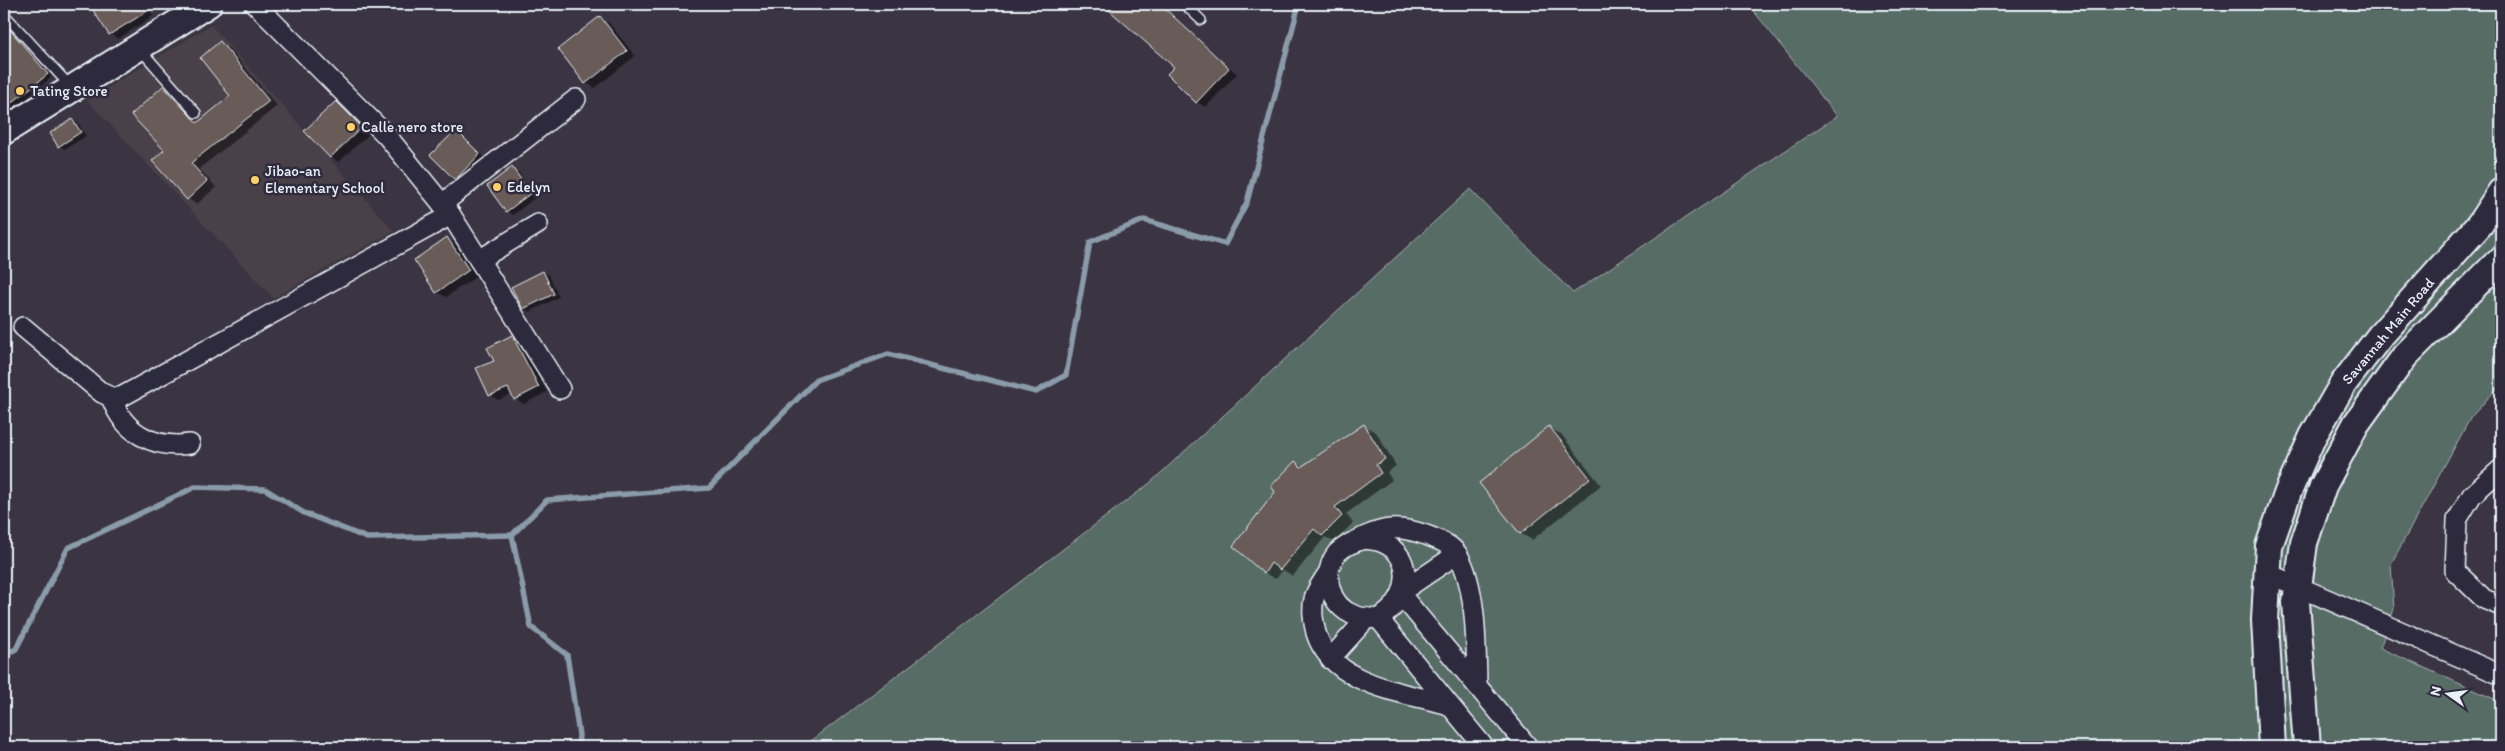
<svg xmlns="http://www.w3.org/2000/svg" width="2505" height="751" viewBox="0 0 2505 751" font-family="Itim,sans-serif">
<rect width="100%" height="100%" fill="#3b3442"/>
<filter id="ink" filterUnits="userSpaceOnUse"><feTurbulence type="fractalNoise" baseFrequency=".02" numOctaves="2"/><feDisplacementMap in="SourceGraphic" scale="10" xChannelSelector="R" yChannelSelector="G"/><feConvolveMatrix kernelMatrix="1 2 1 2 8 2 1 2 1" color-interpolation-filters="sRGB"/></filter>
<g filter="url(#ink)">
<path fill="#494049" d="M211 25 394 231 273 298 87 100Z"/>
<path fill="#586c66" stroke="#a0aeaf" d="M1748 4H2501V384L2471 417 2391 564 2394 609 2380 648 2501 702V747H803L1150 483 1470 189 1573 293 1837 116Z"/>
<g fill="#0007">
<path d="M91 4H145L153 16 118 39 110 34Z"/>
<path d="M1104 4H1160L1237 74 1206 107 1197 102 1176 67Z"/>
<path d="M600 18 609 23 635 56 595 88 586 83Z"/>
<path d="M4 24 52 77 14 109 4 99Z"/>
<path d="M220 43 229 48 277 106 199 169 216 187 197 204 188 199 154 161 165 150 163 87 172 93 199 123 232 96Z"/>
<path d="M336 102 345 107 370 133 339 162 330 157Z"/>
<path d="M72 120 78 123 86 136 65 149 59 146Z"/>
<path d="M456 131 485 158 461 182 455 179Z"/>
<path d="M513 169 518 172 536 197 513 215 507 211 488 187Z"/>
<path d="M447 238 456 244 477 276 446 297 437 292Z"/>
<path d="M543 272 549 275 559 297 530 312 524 308Z"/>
<path d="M512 336 521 342 547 392 524 404 515 399 512 394 498 400 490 395 496 361Z"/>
<path d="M1364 426 1376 432 1396 466 1387 472 1392 480 1346 514 1353 523 1334 542 1325 537 1293 576 1283 570 1276 579 1264 573 1277 492 1295 462 1304 467Z"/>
<path d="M1549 428 1561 434 1601 485 1532 540 1520 533Z"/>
</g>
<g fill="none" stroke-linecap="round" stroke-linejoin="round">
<g stroke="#8a9ba9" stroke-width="5.5">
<path d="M4 655 16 649 68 548 195 487 265 489 304 513 367 538 512 535"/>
<path d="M578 747 579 735 567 655 531 627 512 535 547 500 709 488 816 380 888 354 1036 392 1066 375 1090 242 1144 220 1225 244 1247 202 1299 4"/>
</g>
</g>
<g fill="#695b58" stroke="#e8f1f8">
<path d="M89 4H159L109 35Z"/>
<path d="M1102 4H1160L1229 68 1196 103 1167 74 1174 67Z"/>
<path d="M600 16 627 51 585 84 558 49Z"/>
<path d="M4 23 48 74 4 109Z"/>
<path d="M220 41 269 101 191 163 207 181 187 200 152 161 164 150 131 115 163 86 197 123 230 96 200 58Z"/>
<path d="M336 101 362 127 330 158 304 131Z"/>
<path d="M72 119 81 132 58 147 50 133Z"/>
<path d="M456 130 480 154 455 180 430 155Z"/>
<path d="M512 167 531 193 506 212 487 186Z"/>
<path d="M447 237 469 270 436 293 414 260Z"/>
<path d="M543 271 554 294 523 309 511 287Z"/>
<path d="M512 335 539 387 514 400 508 388 489 396 476 368 494 361 487 348Z"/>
<path d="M1364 424 1385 459 1376 465 1381 473 1335 507 1342 516 1322 536 1314 529 1280 570 1271 563 1264 574 1233 546 1275 492 1271 486 1295 461 1301 467Z"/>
<path d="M1549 426 1590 478 1520 534 1479 483Z"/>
</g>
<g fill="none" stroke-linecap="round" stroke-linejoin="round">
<defs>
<g id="lane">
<path d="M1184 4 1201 20"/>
<path d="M4 14 71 87"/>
<path d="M140 49 196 113"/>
</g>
<g id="street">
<path d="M255 4 387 136 451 215 560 389"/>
<path d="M442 204 576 99"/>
<path d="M479 260 538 224"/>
<path d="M23 327 102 393 111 397H121L451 215"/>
<path d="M111 397C123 433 154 449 190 444"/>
<path d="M2501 469 2472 495 2457 520 2455 571 2484 599 2501 606"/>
<path d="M1365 539C1370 540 1376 540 1381 542 1418 556 1409 604 1377 619 1370 618 1361 618 1354 615 1329 606 1321 573 1337 553 1345 545 1355 542 1365 539Z"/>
<path d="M1349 544C1380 529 1393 523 1426 535 1437 539 1451 544 1458 555 1477 587 1476 647 1477 684"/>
<path d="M1329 571C1324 580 1316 589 1314 599 1311 610 1313 621 1316 633 1332 685 1403 692 1449 705"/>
<path d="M2267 573 2501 675"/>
<path d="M1404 590 1457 554"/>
<path d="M1402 596 1528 747"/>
<path d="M1378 618 1484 747"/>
<path d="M1330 659 1367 618"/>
</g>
<g id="secondary">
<path d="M4 131 208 4"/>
<path d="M2272 747 2265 620 2269 546 2288 492 2313 436 2343 384 2380 336 2480 224 2501 192"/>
<path d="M2307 747 2296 602 2304 543 2323 486 2356 424 2405 356 2501 259"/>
</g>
</defs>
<use href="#lane" stroke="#e8f1f8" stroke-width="12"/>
<use href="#street" stroke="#e8f1f8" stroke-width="22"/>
<use href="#secondary" stroke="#e8f1f8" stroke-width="30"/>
<use href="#lane" stroke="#2f2a3d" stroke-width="9"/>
<use href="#street" stroke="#2f2a3d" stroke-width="19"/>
<use href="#secondary" stroke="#2f2a3d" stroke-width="26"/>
</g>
</g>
<g fill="#ffd166" stroke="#2f2a3d" stroke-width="2">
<circle cx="20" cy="91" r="5"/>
<circle cx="351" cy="127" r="5"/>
<circle cx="255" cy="180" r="5"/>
<circle cx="497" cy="187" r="5"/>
</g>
<g text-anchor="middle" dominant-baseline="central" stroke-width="5" stroke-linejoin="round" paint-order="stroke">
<g font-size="15" fill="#e8f1f8" stroke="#2f2a3d" text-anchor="start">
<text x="30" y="91">Tating Store</text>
<text x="361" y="127">Calle nero store</text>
<text x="265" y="171">Jibao-an<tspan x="265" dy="17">Elementary School</tspan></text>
<text x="507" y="187">Edelyn</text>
</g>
<g font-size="15" fill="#e8f1f8" stroke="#2f2a3d">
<text transform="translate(2388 331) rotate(-50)">Savannah Main Road</text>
</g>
</g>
<rect width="2505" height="751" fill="none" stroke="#2f2a3d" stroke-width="20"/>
<rect x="10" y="10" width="2485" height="731" fill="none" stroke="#e8f1f8" stroke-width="2" filter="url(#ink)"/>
<g transform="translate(2448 694) rotate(284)" stroke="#2f2a3d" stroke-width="4" paint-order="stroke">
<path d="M0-4L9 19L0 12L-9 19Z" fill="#e8f1f8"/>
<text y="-8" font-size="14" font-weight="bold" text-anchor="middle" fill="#e8f1f8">N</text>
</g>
</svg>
